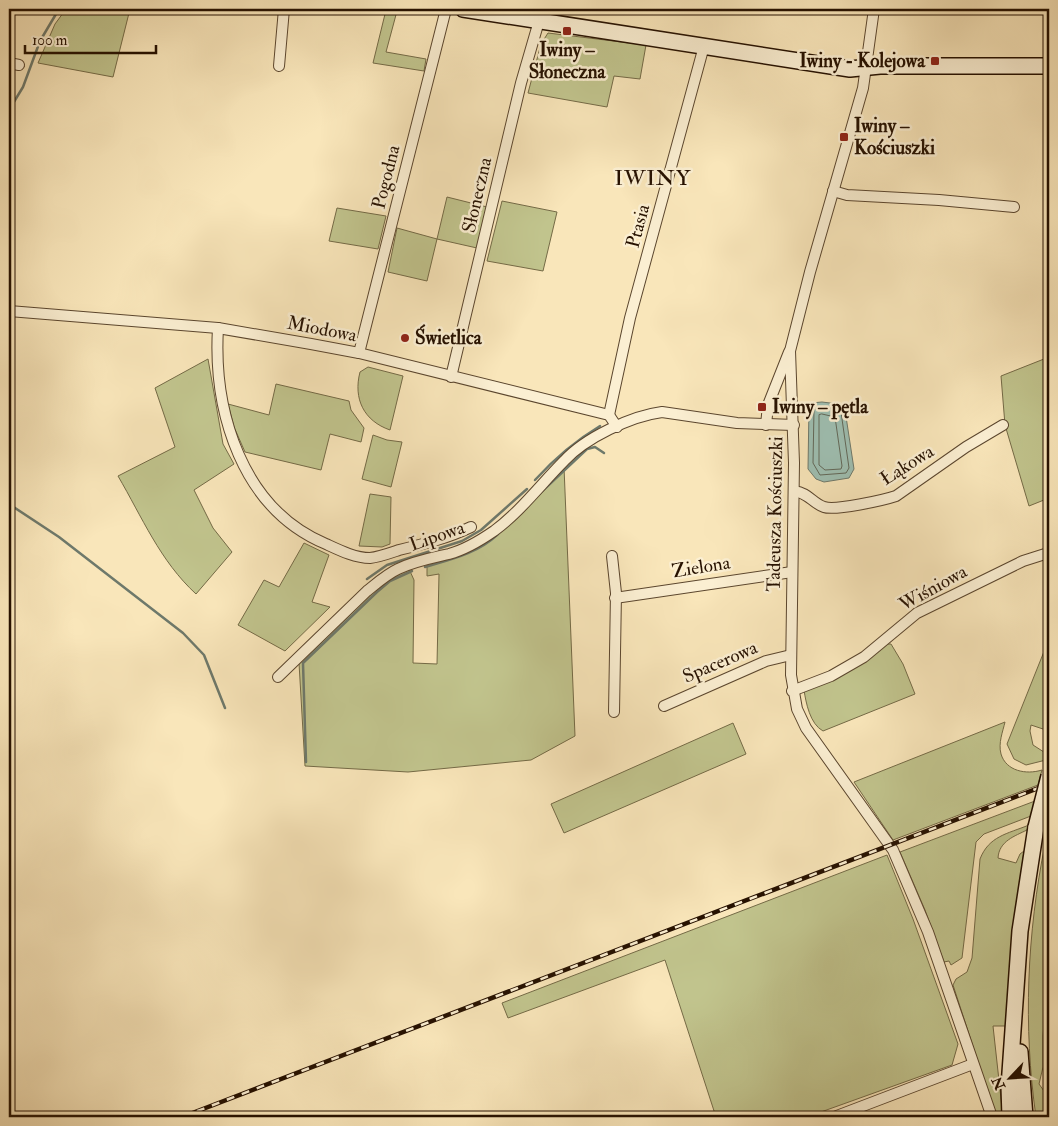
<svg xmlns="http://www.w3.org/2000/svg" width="1058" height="1126" viewBox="0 0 1058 1126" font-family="'IM FELL Double Pica',serif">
<rect width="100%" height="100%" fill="#f9e6ba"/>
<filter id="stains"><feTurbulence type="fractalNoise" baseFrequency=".004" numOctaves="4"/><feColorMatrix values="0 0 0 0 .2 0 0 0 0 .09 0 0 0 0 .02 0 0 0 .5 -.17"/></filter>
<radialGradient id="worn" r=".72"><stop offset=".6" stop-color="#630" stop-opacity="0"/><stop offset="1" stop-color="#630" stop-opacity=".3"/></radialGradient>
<g fill="#c1c48d" stroke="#746a46">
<path d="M66 9H130L113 77 38 63 55 24Z"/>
<path d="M386 10 397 11 386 52 426 59 424 71 373 63Z"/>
<path d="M548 33 646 45 640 79 614 76 607 107 528 93 541 44Z"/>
<path d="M447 197 487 207 477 248 437 239 427 281 388 272 397 228 437 239Z"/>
<path d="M502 201 557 212 543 271 487 261Z"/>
<path d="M337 208 386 216 378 249 329 241Z"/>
<path d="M1049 357V498L1029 506 1005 425 1001 376Z"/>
<path d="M208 359 223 444 234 464 194 490 213 528 232 552 196 594C160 561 142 517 118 476L175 447 155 388Z"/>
<path d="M368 367 403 376 390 430C364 421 353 399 360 372Z"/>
<path d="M276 384 349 401 351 410 364 428 361 442 330 434 321 470 245 452 234 427 228 404 269 415Z"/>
<path d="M373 435 387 440 402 442 391 487 362 479Z"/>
<path d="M564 467 575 736 531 760 408 772 305 766 299 663C333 629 366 591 409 569L414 580 413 663 437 664 439 574 427 576V564L470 550Z"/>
<path d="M370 494 391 497 390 544 382 547 359 546Z"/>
<path d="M304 543 329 555 312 602 330 607 285 651 238 625 264 580 279 587Z"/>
<path d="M1049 639V731L1031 725 1030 731 1033 745 1047 754 1046 760 1026 765 1014 759 1007 744Z"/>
<path d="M887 644H891L903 664 915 694 823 731C810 724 806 703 804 690Z"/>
<path d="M1005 722C1003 731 998 743 1001 754 1006 771 1026 775 1042 770L1038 785 893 840 854 782Z"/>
<path d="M733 723 746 754 564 833 551 804Z"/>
<path d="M1035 801 1031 816 984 834 976 842 962 958 951 965 949 961 944 962 925 910 900 852Z"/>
<path d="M1029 825 1027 830C1015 836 999 841 998 858L1016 863 1020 854 1024 851 1018 894 1007 1048 1005 1026H993L1003 1117H996L953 985 956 979 967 972 972 958 980 859C989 836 1007 834 1029 825Z"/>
<path d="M1045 844 1049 845V964L1043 1036V1067L1039 1084 1044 1091 1049 1093V1117H1036C1023 1026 1027 934 1045 844Z"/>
<path d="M887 855 913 919 958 1044 952 1065 807 1117H716L665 960 508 1018 502 1003Z"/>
</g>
<path fill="#9ebfb2" stroke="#6e796b" d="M822 402 838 404 845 410 854 469 849 478 824 482 816 479 808 469 809 406 811 403Z"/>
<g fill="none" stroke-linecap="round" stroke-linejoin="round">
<g stroke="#626859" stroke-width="1">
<path d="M822 407 836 409 841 412 849 468 846 473 820 475 813 463 814 410Z"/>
<path d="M822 414 835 417 842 466 841 469 825 470 819 465V415Z"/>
</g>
<g stroke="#6e796b" stroke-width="2.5">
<path d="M9 110 23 87 40 41 59 9"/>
<path d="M535 480C555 458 575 441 600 426"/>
<path d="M538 495 587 449 595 447 604 453"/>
<path d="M9 504 59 537 183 633 204 655 225 708"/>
<path d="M425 567C452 559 478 553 498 534"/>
<path d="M367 579 387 565 462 541 481 530 527 489"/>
<path d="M306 762 303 663 377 592 390 581 412 571"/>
</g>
<defs>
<g id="street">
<path d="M874 9 863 88 810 272 790 351 794 463 791 675 797 709 806 728 893 850 928 932 992 1117"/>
<path d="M9 63 19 65"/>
<path d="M279 66 284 9"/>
<path d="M833 191 847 195 939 200 1014 207"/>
<path d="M9 311 218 328 311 344 359 353 609 415 617 427"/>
<path d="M218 328C213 412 242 509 326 544 339 550 355 558 370 558 379 557 390 553 399 550 424 544 448 538 471 527"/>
<path d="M359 353 446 9"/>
<path d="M451 377 521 83 539 21"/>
<path d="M609 415 630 318 704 46"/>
<path d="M766 425 768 405 789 352"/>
<path d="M794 491C809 493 812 503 824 507 835 511 884 500 896 496L966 447 1003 425"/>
<path d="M612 556 616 593 614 712"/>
<path d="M615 598 792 572"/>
<path d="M278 677 367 591C377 583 387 574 398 569 415 561 432 558 449 554 464 550 481 540 494 531 520 512 541 484 564 461 585 438 631 416 662 412L737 423 794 425"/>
<path d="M792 691 831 676 864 657 917 613 1023 561 1045 554"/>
<path d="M664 706 766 661 791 655"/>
<path d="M834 1117 973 1064"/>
</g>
<g id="secondary">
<path d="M463 9 850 69 880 66H1049"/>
<path d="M1020 1052 1025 1117"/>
<path d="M1010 1117 1009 1087 1020 931 1036 827"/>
</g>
</defs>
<use href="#street" stroke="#5b462e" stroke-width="12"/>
<use href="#secondary" stroke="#261100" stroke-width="18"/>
<use href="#street" stroke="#fbefd2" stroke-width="10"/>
<use href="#secondary" stroke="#fbefd2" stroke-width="15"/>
<defs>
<path id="rail" d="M182 1117 1049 784"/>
</defs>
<use href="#rail" stroke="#261100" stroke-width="4.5"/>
<use href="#rail" stroke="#fbefd2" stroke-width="2.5" stroke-dasharray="8" stroke-linecap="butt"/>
<defs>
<path id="secondary-bridge" d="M1036 827 1049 776"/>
</defs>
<use href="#secondary-bridge" stroke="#261100" stroke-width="18" stroke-linecap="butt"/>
<use href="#secondary-bridge" stroke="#fbefd2" stroke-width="15"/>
</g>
<g fill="#8f2418" stroke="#fbefd2" stroke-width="2">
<rect x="562" y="26" width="10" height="10" rx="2.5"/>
<rect x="930" y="56" width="10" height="10" rx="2.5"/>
<rect x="839" y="132" width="10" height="10" rx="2.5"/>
<circle cx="405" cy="338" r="5"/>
<rect x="757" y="402" width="10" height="10" rx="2.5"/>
</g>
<g text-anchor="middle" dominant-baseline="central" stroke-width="5" stroke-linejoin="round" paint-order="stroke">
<g font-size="19" font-weight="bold" fill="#261100" stroke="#fbefd2" text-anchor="start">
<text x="567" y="50" text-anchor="middle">Iwiny –<tspan x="567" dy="22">Słoneczna</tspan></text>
<text x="925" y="61" text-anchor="end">Iwiny - Kolejowa</text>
<text x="854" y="126">Iwiny –<tspan x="854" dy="22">Kościuszki</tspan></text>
<text x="415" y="338">Świetlica</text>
<text x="772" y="407">Iwiny – pętla</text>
</g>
<g font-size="19" fill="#261100" stroke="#fbefd2">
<text transform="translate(386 177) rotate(-76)">Pogodna</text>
<text transform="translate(477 195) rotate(-77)">Słoneczna</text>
<text transform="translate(638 226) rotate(-75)">Ptasia</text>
<text transform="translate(322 329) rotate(11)">Miodowa</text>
<text transform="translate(907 465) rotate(-32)">Łąkowa</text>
<text transform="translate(775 514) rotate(-89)">Tadeusza Kościuszki</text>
<text transform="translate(437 536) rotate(-19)">Lipowa</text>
<text transform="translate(701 567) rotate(-9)">Zielona</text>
<text transform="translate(933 588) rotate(-29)">Wiśniowa</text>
<text transform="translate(720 662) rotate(-23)">Spacerowa</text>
</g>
<g font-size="21" letter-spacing="1" fill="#261100" stroke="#fbefd2">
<text x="653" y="178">IWINY</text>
</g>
</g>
<rect width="1058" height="1126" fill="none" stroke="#f9e6ba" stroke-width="30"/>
<rect x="10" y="10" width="1038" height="1106" fill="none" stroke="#261100" stroke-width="2.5"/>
<rect x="15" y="15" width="1028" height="1096" fill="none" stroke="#261100"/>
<g transform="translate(1010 1078) rotate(245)" stroke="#fbefd2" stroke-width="4" paint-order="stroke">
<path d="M0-4L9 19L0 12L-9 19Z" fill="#261100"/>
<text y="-8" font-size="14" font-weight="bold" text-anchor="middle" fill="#261100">N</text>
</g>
<path d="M25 45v8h131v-8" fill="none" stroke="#261100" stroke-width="2.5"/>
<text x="32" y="45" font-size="15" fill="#261100" stroke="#fbefd2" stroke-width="4" paint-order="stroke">100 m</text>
<rect width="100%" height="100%" filter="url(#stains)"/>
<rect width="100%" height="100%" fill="url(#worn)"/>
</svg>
